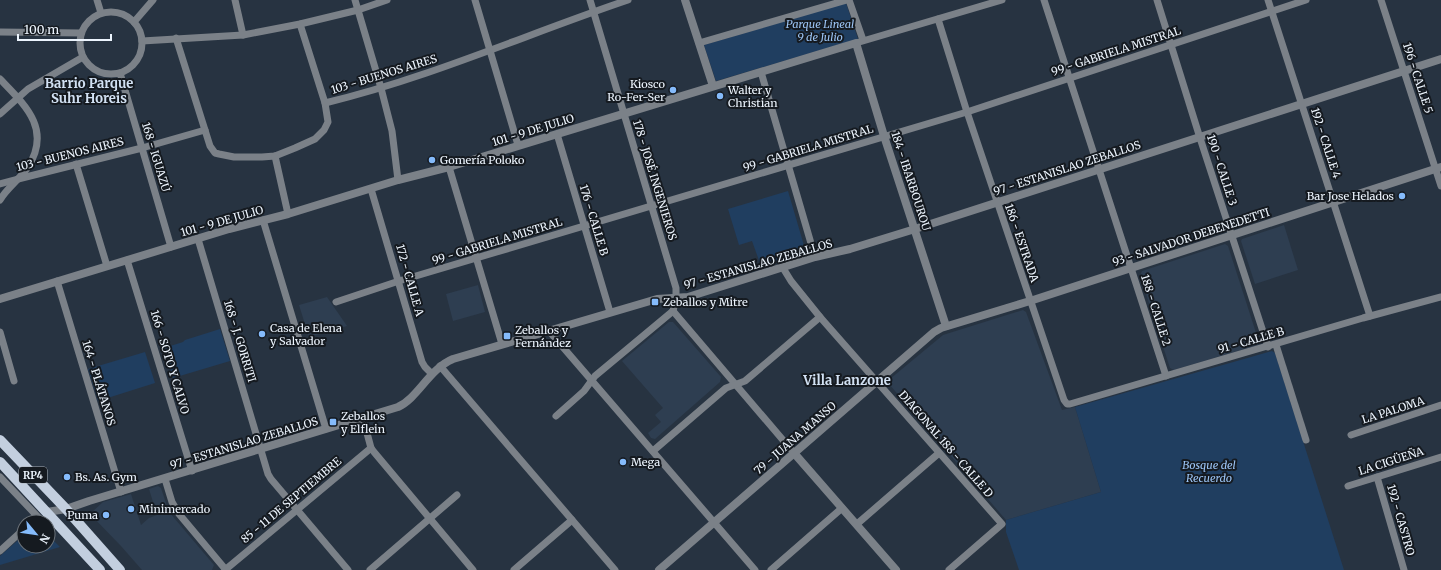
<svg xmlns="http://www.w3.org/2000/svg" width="1441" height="570" viewBox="0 0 1441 570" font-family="Merriweather,serif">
<rect width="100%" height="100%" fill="#273341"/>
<g fill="#2e3e51">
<path d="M1284 225 1298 270 1255 284 1241 241 1242 239Z"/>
<path d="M1225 244 1228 246 1259 342 1258 345 1174 370 1170 368 1140 275 1142 271Z"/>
<path d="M478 285 485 312 453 321 446 294Z"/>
<path d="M327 297 347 326 309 337 299 305Z"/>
<path d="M1023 310 1026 312 1062 410 1075 407 1101 492 1006 520 889 384 890 379 943 335Z"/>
<path d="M669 322H673L721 377 720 382 655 439 651 438 648 433 661 422 655 415 663 408 622 361Z"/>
<path d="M158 486 161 488 169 512 214 565 212 570H142L121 546 90 514 103 502 131 494 141 525 149 518 157 515 149 489Z"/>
</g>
<g fill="#203e60">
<path d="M846 3 858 39 716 81 704 45Z"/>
<path d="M788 191 805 249 801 254 761 266 752 241 739 245 728 209Z"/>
<path d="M220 329 230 361 173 378 164 348 183 342 185 340Z"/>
<path d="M1272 351 1275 353 1344 570H1019L1006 532V520L1101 492 1075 407Z"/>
<path d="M145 352 155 383 98 401 88 369Z"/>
<path d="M24 535V546H48V535L60 547 0 565V556Z"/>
</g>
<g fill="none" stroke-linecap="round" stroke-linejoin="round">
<g stroke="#7b8188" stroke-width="7">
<path d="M97 0 101 13"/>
<path d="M235 0 243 35"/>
<path d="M355 0 381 88 392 131 398 180"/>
<path d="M475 0 518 145"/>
<path d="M590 0 676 288V298L673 311"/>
<path d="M849 0 863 40"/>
<path d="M1044 0 1166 376"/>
<path d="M1157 0 1200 138 1268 347"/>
<path d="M1268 0 1370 316"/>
<path d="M1381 0 1441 186"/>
<circle cx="111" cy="43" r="31"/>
<path d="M938 19 967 112 1064 400 1067 404H1070L1363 318 1441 297"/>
<path d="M134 22 153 0"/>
<path d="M300 24 325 103"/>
<path d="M0 32 81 33"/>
<path d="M176 38 210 146 215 153 219 154 234 157H262L275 156 295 148 315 139 324 130 328 122 325 103C429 78 527 34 628 0"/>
<path d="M142 41 243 35 300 24 358 10 387 0"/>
<path d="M699 43 847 0"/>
<path d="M856 43 1002 0"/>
<path d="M761 72 815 257"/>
<path d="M120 73 171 247"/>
<path d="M0 79C25 105 52 129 28 167 20 179 7 188 0 200"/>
<path d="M0 114 28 89 83 57"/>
<path d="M557 134 610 312"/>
<path d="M275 156 288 214"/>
<path d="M76 164 107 266"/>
<path d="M449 167 502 344"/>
<path d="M0 184 18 179 142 148 205 130"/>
<path d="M371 189 422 362 425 367 432 374"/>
<path d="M263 220 326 429"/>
<path d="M198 239 268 474 271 479 348 570"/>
<path d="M127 260 192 471"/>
<path d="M783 268 791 281 820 317 1002 524 949 570"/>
<path d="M57 281 121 492"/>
<path d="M336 302 399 281 967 112 1306 0"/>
<path d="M673 311 794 453"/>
<path d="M549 331 755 570"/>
<path d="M0 332 14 381"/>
<path d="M1276 345 1306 440"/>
<path d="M440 366 615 570"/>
<path d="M556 416 584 391 595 376 673 311"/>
<path d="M363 418 371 448 374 452 473 570"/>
<path d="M1351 435 1441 405"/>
<path d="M653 451 726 388 745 381 820 317"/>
<path d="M0 477 38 517"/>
<path d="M1377 477 1404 570"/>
<path d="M165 479 172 502 179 514 226 570"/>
<path d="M1348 486 1441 457"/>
<path d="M857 524 939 453"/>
<path d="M0 551 24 529"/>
<path d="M225 570 371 448"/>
<path d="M370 570 457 495"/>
<path d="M514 570 572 520"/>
<path d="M771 570 842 508"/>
</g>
<g stroke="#7b8188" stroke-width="8">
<path d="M685 0 713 86"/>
<path d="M0 299 229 229 288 214 398 180 449 167 856 43 884 136 946 326"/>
<path d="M794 453 896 570"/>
<path d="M47 512 66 509 89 501 398 407C418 398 429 369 453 359L657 299 688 297 815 257 850 249 915 229 1441 59"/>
<path d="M659 570 934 332 941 328 1030 301 1441 167"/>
</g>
<g stroke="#c3cfdf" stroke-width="10">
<path d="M0 440 66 509 120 570"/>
<path d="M0 462 100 570"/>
</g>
</g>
<g fill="#85bbfb" stroke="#151a20" stroke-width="1.5">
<circle cx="673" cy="90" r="4"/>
<circle cx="720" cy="96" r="4"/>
<circle cx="432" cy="160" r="4"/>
<circle cx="1402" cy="196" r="4"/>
<rect x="651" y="298" width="8" height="8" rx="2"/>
<circle cx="262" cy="334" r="4"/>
<rect x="503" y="332" width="8" height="8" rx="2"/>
<rect x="329" y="418" width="8" height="8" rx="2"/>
<circle cx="623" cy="462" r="4"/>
<circle cx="67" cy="477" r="4"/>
<circle cx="131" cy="509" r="4"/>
<circle cx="106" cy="515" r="4"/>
</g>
<g text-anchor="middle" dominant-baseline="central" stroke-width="4" stroke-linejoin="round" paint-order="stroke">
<rect fill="#151a20" stroke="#acb3bb" stroke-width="1" x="19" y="467" width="28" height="16" rx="3"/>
<g font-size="10" font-weight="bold" fill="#edf5fe">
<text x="33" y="475">RP4</text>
</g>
<g font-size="11" font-style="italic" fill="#9cc5f6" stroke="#151a20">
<text x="820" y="24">Parque Lineal<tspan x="820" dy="13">9 de Julio</tspan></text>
<text x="1209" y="465">Bosque del<tspan x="1209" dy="13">Recuerdo</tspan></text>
</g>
<g font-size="11" fill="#edf5fe" stroke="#151a20">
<text transform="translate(1116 51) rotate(-18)">99 - GABRIELA MISTRAL</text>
<text transform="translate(384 74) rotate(-17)">103 - BUENOS AIRES</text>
<text transform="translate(1418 78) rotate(72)">196 - CALLE 5</text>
<text transform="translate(533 130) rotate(-17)">101 - 9 DE JULIO</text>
<text transform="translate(1326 143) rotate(72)">192 - CALLE 4</text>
<text transform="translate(808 148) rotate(-17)">99 - GABRIELA MISTRAL</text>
<text transform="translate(70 154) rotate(-14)">103 - BUENOS AIRES</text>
<text transform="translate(156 157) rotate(73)">168 - IGUAZÚ</text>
<text transform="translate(1067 168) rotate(-18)">97 - ESTANISLAO ZEBALLOS</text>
<text transform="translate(1222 170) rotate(72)">190 - CALLE 3</text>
<text transform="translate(655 180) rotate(73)">178 - JOSÉ INGENIEROS</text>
<text transform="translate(911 181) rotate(72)">184 - IBARBOUROU</text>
<text transform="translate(594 220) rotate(73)">176 - CALLE B</text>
<text transform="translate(222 221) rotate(-16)">101 - 9 DE JULIO</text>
<text transform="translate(1191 237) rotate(-18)">93 - SALVADOR DEBENEDETTI</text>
<text transform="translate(497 241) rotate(-17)">99 - GABRIELA MISTRAL</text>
<text transform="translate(1022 243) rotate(71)">186 - ESTRADA</text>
<text transform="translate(758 264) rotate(-16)">97 - ESTANISLAO ZEBALLOS</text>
<text transform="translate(410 280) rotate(74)">172 - CALLE A</text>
<text transform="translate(1156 310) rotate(72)">188 - CALLE 2</text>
<text transform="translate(1251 340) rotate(-16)">91 - CALLE B</text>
<text transform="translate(240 341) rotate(73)">168 - J. GORRITI</text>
<text transform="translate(170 362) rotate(73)">166 - SOTO Y CALVO</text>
<text transform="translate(99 383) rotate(73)">164 - PLÁTANOS</text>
<text transform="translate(1393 410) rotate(-18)">LA PALOMA</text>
<text transform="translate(795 438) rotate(-41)">79 - JUANA MANSO</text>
<text transform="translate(244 443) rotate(-17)">97 - ESTANISLAO ZEBALLOS</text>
<text transform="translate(946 444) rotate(49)">DIAGONAL 188 - CALLE D</text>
<text transform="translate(1391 461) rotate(-18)">LA CIGÜEÑA</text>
<text transform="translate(291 500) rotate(-40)">85 - 11 DE SEPTIEMBRE</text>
<text transform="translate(1401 520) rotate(74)">192 - CASTRO</text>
</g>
<g font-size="11" fill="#edf5fe" stroke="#151a20" text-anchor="start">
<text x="665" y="84" text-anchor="end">Kiosco<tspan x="665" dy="13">Ro-Fer-Ser</tspan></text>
<text x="728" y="90">Walter y<tspan x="728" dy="13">Christian</tspan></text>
<text x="440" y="160">Gomería Poloko</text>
<text x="1394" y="196" text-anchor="end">Bar Jose Helados</text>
<text x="663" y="302">Zeballos y Mitre</text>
<text x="270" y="328">Casa de Elena<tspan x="270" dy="13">y Salvador</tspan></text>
<text x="515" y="330">Zeballos y<tspan x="515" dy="13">Fernández</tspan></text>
<text x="341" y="416">Zeballos<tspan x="341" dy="13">y Elflein</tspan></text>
<text x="631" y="462">Mega</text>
<text x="75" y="477">Bs. As. Gym</text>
<text x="139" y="509">Minimercado</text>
<text x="98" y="515" text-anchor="end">Puma</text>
</g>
<g font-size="13" font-weight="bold" fill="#d2e1f3" stroke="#151a20">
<text x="89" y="83">Barrio Parque<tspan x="89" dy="15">Suhr Horeis</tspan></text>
<text x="847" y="380">Villa Lanzone</text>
</g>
</g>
<g transform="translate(36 534) rotate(119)"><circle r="19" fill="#151a20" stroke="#6b7279"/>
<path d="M0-3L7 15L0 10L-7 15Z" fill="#85bbfb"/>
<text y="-6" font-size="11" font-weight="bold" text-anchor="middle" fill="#edf5fe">N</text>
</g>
<path d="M18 34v6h93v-6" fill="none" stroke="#edf5fe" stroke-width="2"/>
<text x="24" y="34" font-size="12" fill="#edf5fe" stroke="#151a20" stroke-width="3" paint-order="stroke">100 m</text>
</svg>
